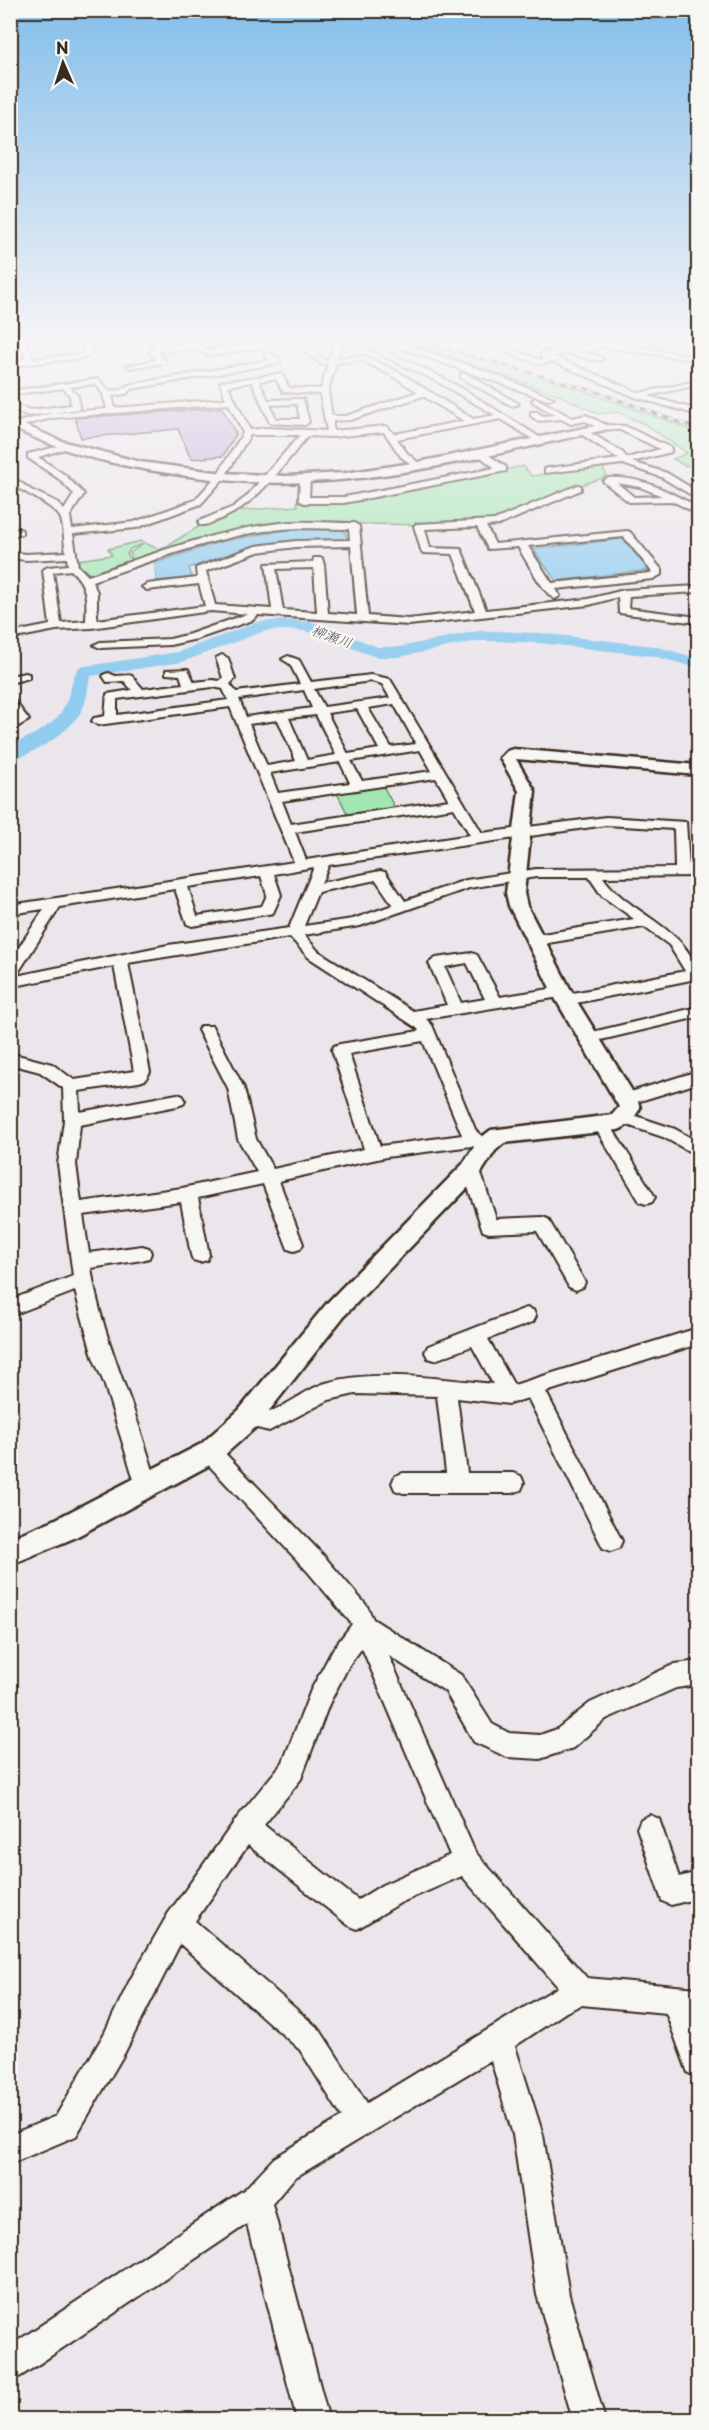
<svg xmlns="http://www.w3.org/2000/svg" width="709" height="2430" viewBox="0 0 709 2430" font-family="'Playpen Sans','Klee One',sans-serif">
<rect width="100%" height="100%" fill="#ebe6ec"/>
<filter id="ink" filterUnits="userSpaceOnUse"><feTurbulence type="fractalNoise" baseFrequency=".0167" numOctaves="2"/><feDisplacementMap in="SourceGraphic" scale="12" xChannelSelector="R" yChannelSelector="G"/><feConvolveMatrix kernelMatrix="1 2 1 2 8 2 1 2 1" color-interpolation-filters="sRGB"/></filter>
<g filter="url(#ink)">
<g fill="#a2e6b1" stroke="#6e8868" stroke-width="1.5">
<path d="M401 340 530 372 682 426 698 434V462L685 466 673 459 687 453 644 424 618 412 598 414 557 394Z"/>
<path d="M583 340H673L676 343 659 345 668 354Z"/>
<path d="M490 465 509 469 523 466 532 476 602 466 607 476 539 500 506 521 437 525 292 523 263 524 234 530 134 563 130 553 143 544 130 549 127 554 132 561 91 575 77 564 78 560 112 555 108 549 141 541 160 550 203 524 236 511 298 506 297 502H343L431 485Z"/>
<path d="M382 784 396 810 367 811 364 815 349 817 336 791 349 789 355 792Z"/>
</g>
<g fill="#8fccef" stroke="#6d8b9b" stroke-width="1.5">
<path d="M291 529 344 530 348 540 292 542 252 546 189 568 192 577 190 578 156 581 155 563 219 542Z"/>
<path d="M623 539 649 570 556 581 533 549Z"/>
</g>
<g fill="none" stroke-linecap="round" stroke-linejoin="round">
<path fill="#8fccef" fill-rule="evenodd" d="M286 620 313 622 378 647H399L478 631H498L539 633 654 646 698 658V668L653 656 539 643 498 641H478L399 657H376L305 631 286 630 265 631 182 662 91 676C87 686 88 698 83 708 72 731 35 754 10 760V746C29 736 55 727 64 707 71 694 70 680 79 667L178 652 257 622Z"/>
</g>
<path fill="#bda7d6" stroke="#3b2a1e" stroke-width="1.5" d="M222 408 236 434 223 456 191 459 178 429 81 438 75 418Z"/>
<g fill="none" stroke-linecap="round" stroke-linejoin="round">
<defs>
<g id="minor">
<path d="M18 340H26L33 359 81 354 84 352 80 340H86L92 353 83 358 10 366V362L25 359V354Z"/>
<path d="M290 340H299L326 360 329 359 334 343 349 340V344L340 346 337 358 365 356 400 373 473 419 495 415 436 381 371 350 378 348 421 367 463 389 544 440 537 442 501 419 397 439 407 453 421 465 417 468 401 457 384 432 331 437 308 436C282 466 259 503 221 519 213 522 206 526 199 525V521L233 507 246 497 300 435H250L224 478 201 504 136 528 73 534 78 566 88 576C150 555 215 530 280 523 305 520 329 523 354 523L359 526 368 616 409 619 475 611 453 554 422 553 414 526 416 524 494 520 578 485 581 486V490L499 525 486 526 495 544 627 531 630 532 662 570V574L653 579 556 589 560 596 555 599C544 594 526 560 518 547L488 549 477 527 425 529 430 548 461 549 486 610 588 599 624 590 698 586V592L629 596 628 608 698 617V623L619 613 618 597 589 605 409 625 258 615 253 620 197 639 170 645 100 648 94 645 100 642 170 639 190 634 247 614 211 611 91 628 56 630 10 639V633L50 625 43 570 48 567 68 565 67 558 26 560 10 558V552L26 554 66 552C64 542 64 529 61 519 57 507 23 492 10 483V475L31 490 57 502 64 510 74 494 59 479 28 458V454L64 445 68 448 38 457 65 475 84 494 70 516 72 529 134 522 195 500 217 475 243 433 229 404 52 418 10 429V424L52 413 107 409 103 394 96 384 70 387 78 396 79 409 29 416 10 409V404L30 410 71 405 70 396 63 388 10 395V391L98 379 109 391 121 390 129 385 270 360 264 355 268 353 280 359V363L132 389 126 394 112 396 115 408 226 399 220 382 279 374H282L289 388 321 389 328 364H321ZM361 360 394 377 418 392 346 416H332L328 392 336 363ZM276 379 283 392 320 394 327 431 266 428 250 430 228 386 252 382 270 423 305 425 309 422 303 399 268 400 259 381ZM423 396 464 421 394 434 386 426 333 431V421L350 420ZM297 404 300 419H276L270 405ZM299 528 349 529 350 540 296 541 256 546 196 568 197 578 147 584 142 587 147 590 199 584 205 606 97 620V592L92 581C159 559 229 530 299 528ZM624 537 652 572 650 573 552 583 528 546ZM351 546 357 615 328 613 324 565 322 558H314L313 562 266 564 272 609 215 605 206 571 258 552 296 547ZM314 568 317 612 283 610 276 569ZM71 570C88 586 87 599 86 621L61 623 53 572Z"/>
<path d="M378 340H390L474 367 554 398 547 400Z"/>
<path d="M474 340H486L541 360 546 359 541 357V353L557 351 534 346V342L569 349 593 345 585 342 592 340 698 357V361L604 347 581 352 602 357 603 359 599 361 569 354 553 356 639 393 698 381V385L648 396 698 410V415L635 397 553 362 538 364Z"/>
<path d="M267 342 271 344 270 346 208 356 192 345 199 343 209 351Z"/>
<path d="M157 346 164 348 158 352 166 361 165 363 130 368 126 366 156 360 149 352Z"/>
<path d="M461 374H467L519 404 512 406 461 378Z"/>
<path d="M536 398 572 418 586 415 606 425 625 426 671 448V452L632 462 667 473 698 492V499L661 477 623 464 545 473V469L548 468 619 459 581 434 580 432 584 429 622 452 627 458 660 449 620 430 601 429 585 421 571 424 561 419 538 421 531 416V412H537L543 416 555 415 533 402 532 400Z"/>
<path d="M481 450 506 467V471L344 503H304L299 500 300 479 305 476 310 479 309 497H344L495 468 478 455V451Z"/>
<path d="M608 478C642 476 669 492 698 507V514L672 501 629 502 605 483 603 481ZM617 483 640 487 662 496 634 497Z"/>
<path d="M19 529 22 530V534L10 536V530Z"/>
<path d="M222 655 228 658 235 679 230 684 236 692 300 684 290 664 282 659 288 656 299 660 311 682 371 675 390 679 482 833 606 817 686 822 689 868H698V876L603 877C629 916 698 930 698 984L691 980 566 1005 561 1004 558 1000 560 997 426 1019 432 1025 475 1129C480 1137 487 1137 492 1144L489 1148 483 1150 472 1146 386 1157 279 1181 303 1244 300 1249 294 1251 288 1249 263 1184 198 1198 209 1255 207 1260 200 1262 193 1260 191 1255 181 1202 83 1215 89 1253 142 1246 149 1248 151 1253 149 1258 142 1260 91 1268C97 1308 110 1345 124 1384 137 1417 147 1452 158 1486L155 1493 147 1496 139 1493 136 1486 104 1383 93 1357 75 1291 10 1316V1300L73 1276 58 1164 64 1120 63 1088 40 1072 10 1064V1053L52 1064 74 1080 134 1071 114 966 10 987V961L44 909 10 914V905L294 862 230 707 98 725 92 721 94 718 105 716 107 694 132 690 124 681 107 682 103 676 105 674 109 673 115 676 131 675 143 689 183 684 180 675 166 674V670L188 669 194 682 213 680 219 681 223 678 216 658ZM371 681 382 684 390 698 324 707 314 689ZM213 687 223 689 228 700 117 715V699ZM304 690 312 708 246 717 239 699ZM394 704 416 744 391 747 368 708ZM357 709 379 749 348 754 327 713ZM316 715 336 755 307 760 289 718ZM278 720 296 761 267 766 249 724ZM420 750 432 771 362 781 351 761ZM340 762 350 783 278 793 270 773ZM436 778 449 800 291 824 282 801ZM454 808 470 835 306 860 295 832ZM606 825 674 829 675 868 536 869 466 880 405 901 385 872 380 871 321 883 329 865ZM314 867 289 928 168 945 16 976 60 907 175 889 187 924 192 926 268 914 273 913 281 895 274 874ZM261 876 267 895 262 906 197 916 188 887ZM536 877H589L602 896 634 919 536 935 529 940 531 943 536 945 644 927 669 945 685 971 568 994 570 992 567 988 562 987 500 997 477 955 472 953 436 958 429 963 447 1005 413 1011 318 951 304 935 360 926 469 888ZM376 880 393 905 353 919 304 926 318 892ZM290 937 308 957 417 1028 419 1031 340 1044 334 1046 332 1050 364 1149 273 1169 256 1139 244 1088 214 1030 212 1026H200L198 1030 228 1088 238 1139 257 1172 182 1188 81 1202 76 1164 80 1125 177 1106 183 1104 185 1100 183 1096 177 1094 80 1112 79 1091 139 1082 145 1080 150 1072 128 963ZM467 963 485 999 461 1003 445 967ZM423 1041 462 1135 380 1146 349 1054Z"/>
<path d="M25 673 29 674V678L10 683V676Z"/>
<path d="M10 700H14L29 720 10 731V722L16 719 10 712Z"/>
<path d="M698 1007V1017L588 1043 582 1042 580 1038 582 1034 588 1033Z"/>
<path d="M698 1071V1083L627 1105 621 1103 619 1099 621 1095Z"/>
<path d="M624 1112 675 1129 698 1142V1156L663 1137 618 1122 616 1118 618 1114Z"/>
<path d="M601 1118 607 1120 652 1192 655 1197 652 1202 646 1204 640 1202 593 1124 595 1120Z"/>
<path d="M471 1163 477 1165 480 1170 496 1219 542 1217 548 1219 585 1282 583 1287 576 1290 569 1287 537 1231 489 1233 483 1231 462 1170 465 1165Z"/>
<path d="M526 1308 533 1310 536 1316 533 1322 488 1339 514 1385 698 1328V1344L546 1392 622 1541 619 1548 611 1551 603 1548 528 1398 509 1404 457 1398 467 1473H513L521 1476 524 1483 521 1490 513 1493H403L395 1490 392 1483 395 1476 403 1473H446L437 1396 355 1394 329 1400 269 1431 241 1424 238 1418 241 1412C251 1408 258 1414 268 1412 283 1409 308 1388 326 1383 375 1369 442 1379 493 1384L472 1346 435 1360 428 1358 425 1352 428 1346Z"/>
<path d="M210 1443 217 1445 324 1556 367 1606 373 1619 461 1675 492 1724 509 1733 540 1735 557 1729 590 1703 675 1664 698 1661V1685L676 1688 606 1719 573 1748 540 1759 507 1757 474 1742 445 1691 389 1656 475 1852 587 1978 698 1988V2016L694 2015 698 2027V2077L688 2073 666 2013 581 2005 566 2012 515 2046 543 2135 569 2295 605 2420H573L537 2295 513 2135 491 2060 294 2178 272 2204 329 2420H297L247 2224 21 2376 10 2381V2346L245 2189 274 2158 342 2117 300 2050 180 1944 124 2054 76 2136 10 2164V2135L56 2116 104 2034 130 1980 168 1914 237 1818 283 1762 311 1690 333 1649 352 1624 308 1572 203 1459 200 1452 203 1445ZM362 1648 450 1855 382 1885 358 1900 264 1825 301 1779 329 1704 349 1665ZM248 1845 348 1925 357 1929 400 1903 462 1876 558 1987 367 2103 320 2030 195 1921Z"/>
<path d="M650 1815 659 1819 679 1877 698 1872V1898L671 1905 662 1901 637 1828 641 1819Z"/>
</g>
<g id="tertiary">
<path d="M145 340H156L164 346 209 340H237L232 343 162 352Z"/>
<path d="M10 419 61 441 140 462 223 473 287 476 345 473 419 462 604 424 609 427 604 430C506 451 408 478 308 482 255 485 201 479 149 470 101 462 54 449 10 426Z"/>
<path d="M513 749 698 765V775L516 759 535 791 524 893 527 906 576 1000 637 1099 640 1108C635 1117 628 1127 618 1130L504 1143 495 1151 479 1176 344 1316 257 1426 219 1460 74 1538 10 1565V1538L54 1520 201 1444 239 1410 328 1302 463 1164 479 1139 491 1130 612 1115 619 1107 556 1000 509 906 506 893 519 791 500 758 507 751Z"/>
</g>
</defs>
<use href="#minor" stroke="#3b2a1e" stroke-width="4"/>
<use href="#tertiary" stroke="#3b2a1e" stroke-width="5"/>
<use href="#minor" fill="#f6f6f2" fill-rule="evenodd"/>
<use href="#tertiary" fill="#f6f6f2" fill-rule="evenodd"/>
<defs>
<path id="rail" d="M417 340 594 391 698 429"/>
</defs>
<use href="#rail" stroke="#3b2a1e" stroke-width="3"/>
<use href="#rail" stroke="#f6f6f2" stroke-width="2" stroke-dasharray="6" stroke-linecap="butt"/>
</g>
</g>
<linearGradient id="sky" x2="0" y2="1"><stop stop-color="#84beeb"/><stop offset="0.5" stop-color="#f6f4f6"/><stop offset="1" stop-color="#f6f4f6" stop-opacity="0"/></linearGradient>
<rect width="709" height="680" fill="url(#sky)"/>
<g text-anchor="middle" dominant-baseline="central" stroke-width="5" stroke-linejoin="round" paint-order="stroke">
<g font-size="14" font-style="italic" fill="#505252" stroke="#f6f6f2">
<text transform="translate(332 636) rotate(20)">柳瀬川</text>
</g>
</g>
<rect width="709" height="2430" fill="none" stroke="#f6f6f2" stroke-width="36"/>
<rect x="18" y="18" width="673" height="2394" fill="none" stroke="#3b2a1e" stroke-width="2" filter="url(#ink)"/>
<g transform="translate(63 63) rotate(357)" stroke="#f6f6f2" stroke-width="4.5" paint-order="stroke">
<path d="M0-4.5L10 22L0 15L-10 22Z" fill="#3b2a1e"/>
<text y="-9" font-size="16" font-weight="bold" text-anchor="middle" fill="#3b2a1e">N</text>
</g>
</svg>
